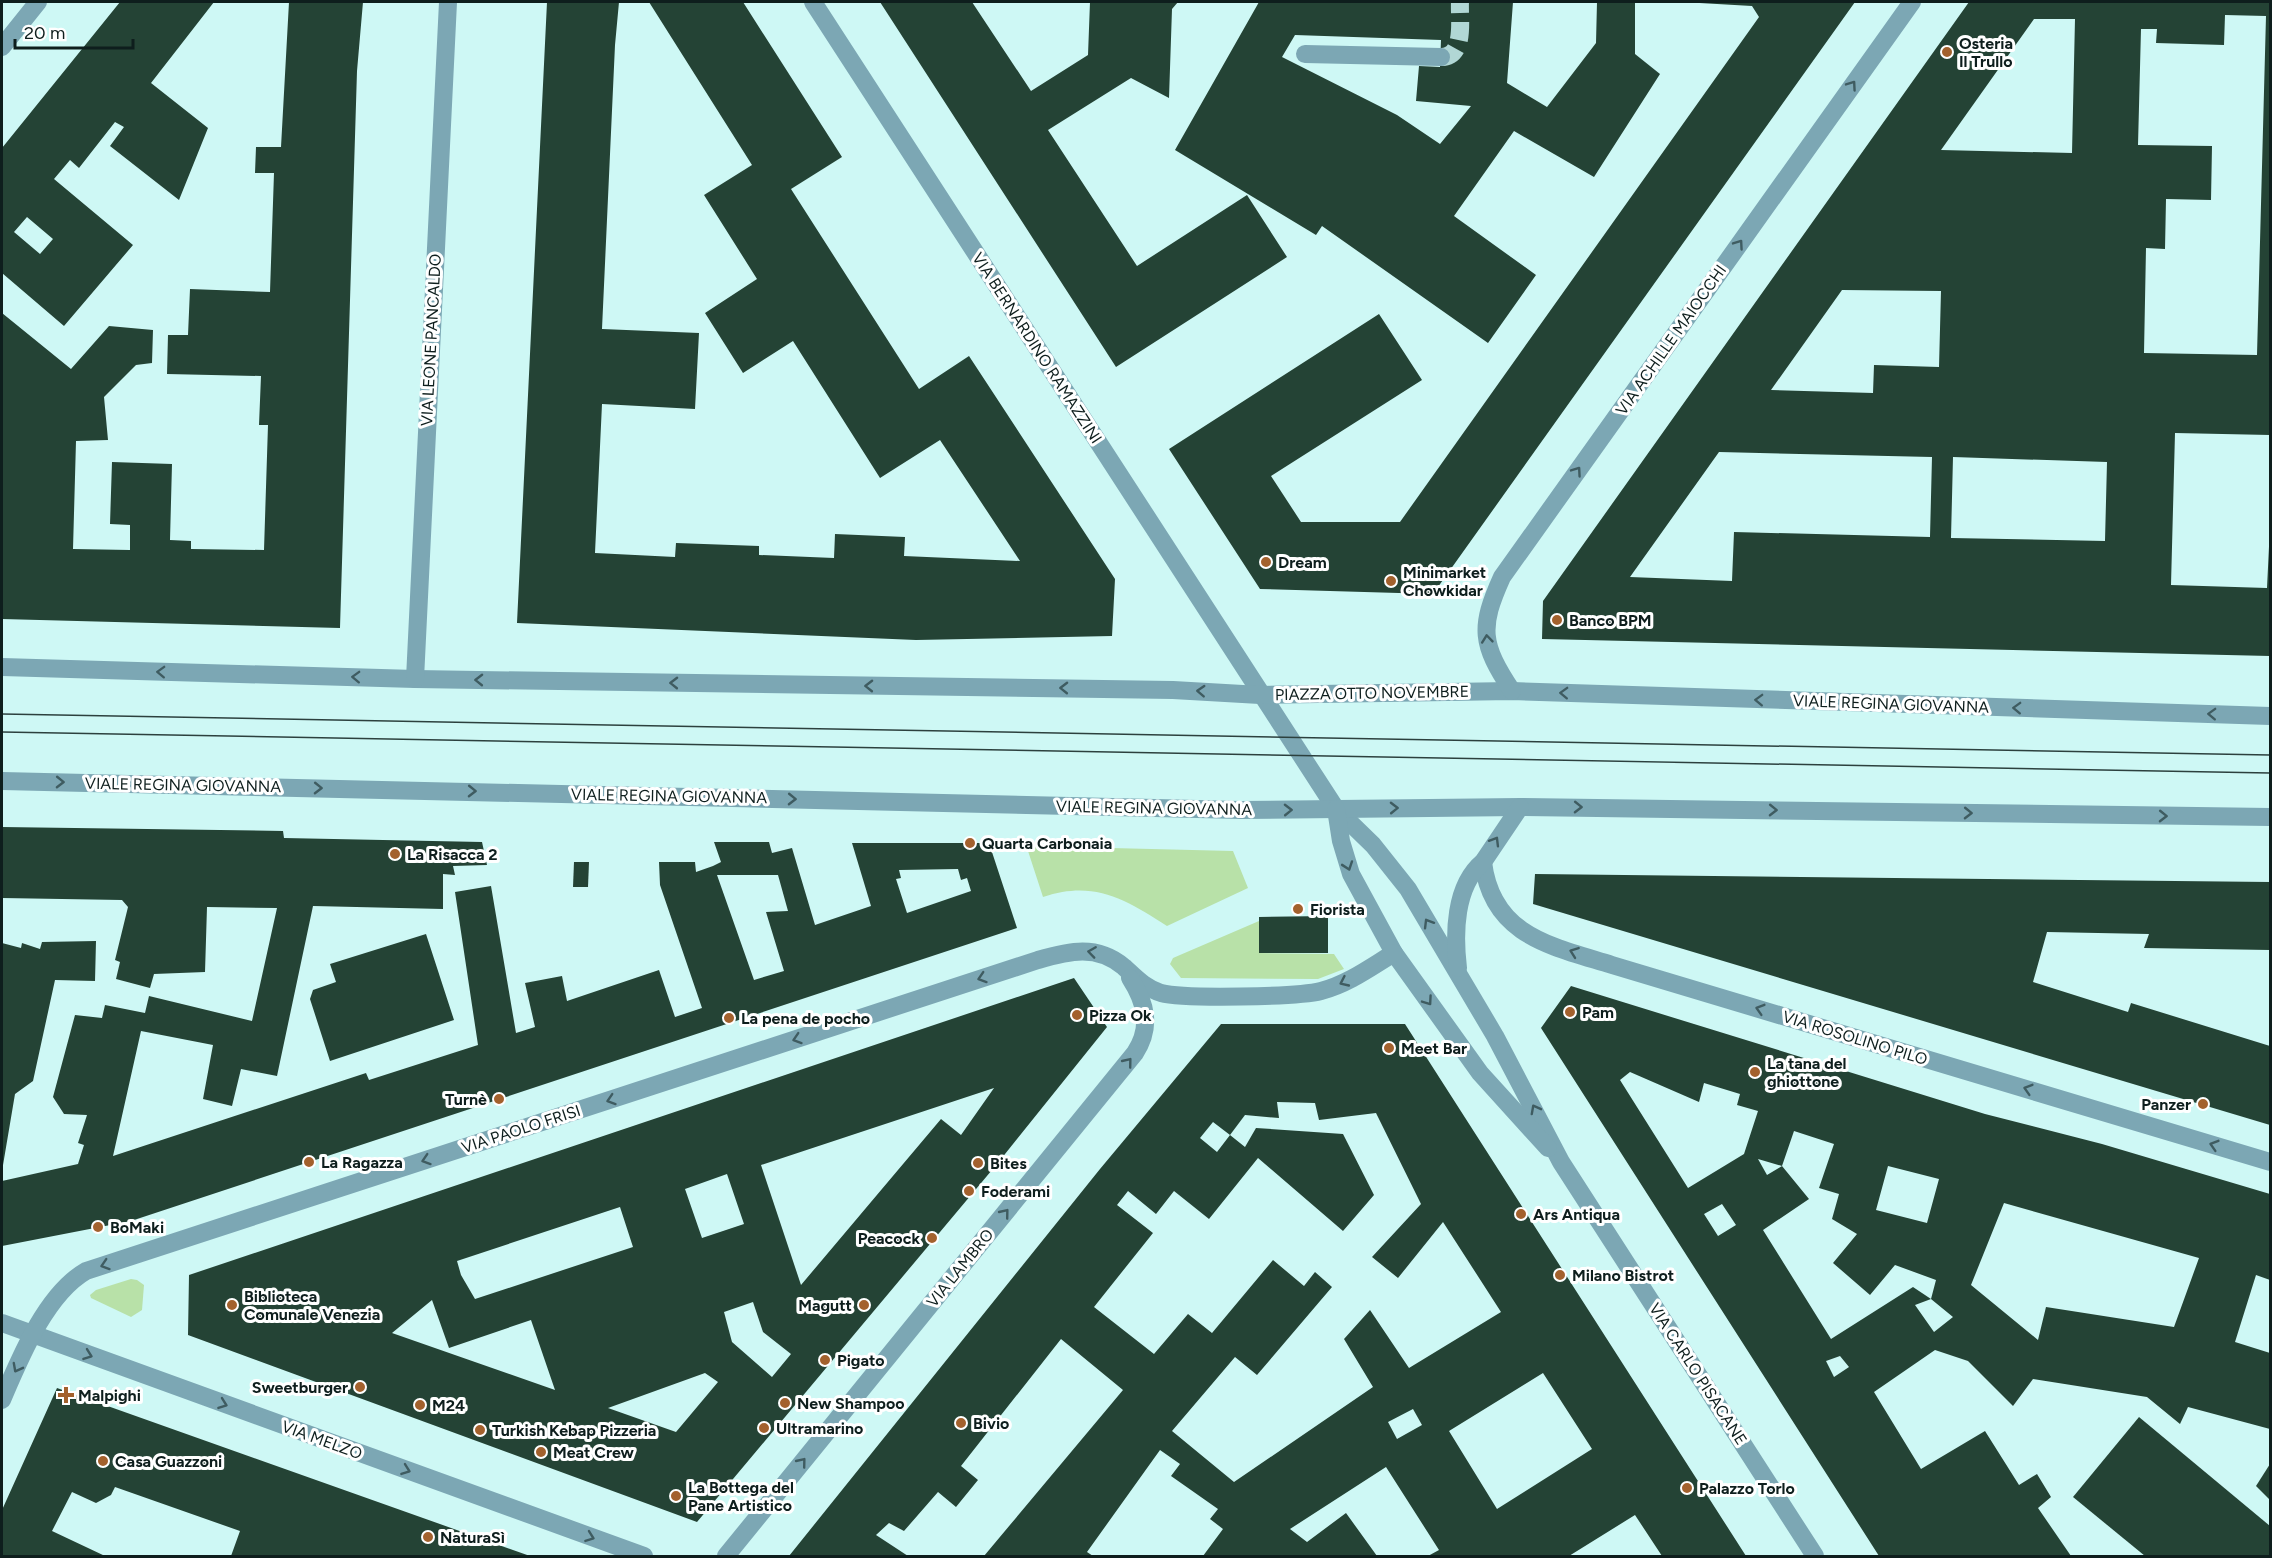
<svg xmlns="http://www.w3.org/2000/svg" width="2272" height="1558" viewBox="0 0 2272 1558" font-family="Figtree,sans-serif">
<rect width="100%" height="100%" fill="#cef8f5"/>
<g fill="#b8e1a8">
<path d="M1029 846 1233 851 1248 888 1167 926C1125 899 1094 880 1043 897L1028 851Z"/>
<path d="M1259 921V953L1334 954 1344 969 1318 979 1181 978 1170 964 1173 958Z"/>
<path d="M131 1279 137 1280 144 1285 142 1310 131 1317 91 1298 90 1295 96 1290Z"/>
</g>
<g fill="#244335" fill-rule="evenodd">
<path d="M120 2H214L151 83 208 128 179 200 110 146 124 127 115 122 79 168 70 160 54 179 133 245 64 326 2 273V148ZM27 217 53 239 40 254 14 232Z"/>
<path d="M289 2H363L357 71 340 628 2 619V313L71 369 109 326 153 330 152 363 136 365 104 397 108 440 76 441 73 549 130 550V525L110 524 112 462 172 464 170 540 191 541V549L264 550 268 425H259L261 376 167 374 168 335H188L190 289 270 292 274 173H255L256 147H281Z"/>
<path d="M547 2H619L615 45 602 329 699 333 695 409 602 404 595 553 675 557 676 543 759 546V555L834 558 835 534 905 537 904 556 1020 561 940 440 880 478 793 341 743 373 705 313 757 279 704 195 752 165 649 2H743L842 157 791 189 919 389 969 356 1115 579 1112 636 916 640 517 623Z"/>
<path d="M880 2H972L1031 91 1088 55 1090 2H1178L1172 9 1169 98 1131 78 1048 130 1137 266 1247 195 1287 257 1116 367Z"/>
<path d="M1259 2H1513L1507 83 1547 107 1596 43 1597 2H1635V54L1660 74 1594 177 1514 131 1454 216 1536 275 1488 343 1322 226 1316 235 1175 150ZM1295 35 1441 40 1440 67 1419 66 1416 101 1471 106 1440 144 1397 115 1282 57Z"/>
<path d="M1682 2H1855L1433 594 1260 589 1169 449 1379 314 1422 380 1271 476 1301 522H1400L1759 17 1752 6Z"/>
<path d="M1969 2H2270V435L2175 433 2171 585 2267 588 2270 526V656L1542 639 1543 601ZM2225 15 2266 16 2257 355 2144 353 2146 248 2165 249 2166 199 2211 200 2212 146 2138 145 2141 29H2157L2156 43 2224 45ZM2034 19H2075L2072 153 1941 150ZM1842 290 1941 291 1939 367 1874 365 1873 393 1771 390ZM1719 452 1932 457 1930 537 1734 532 1732 581 1630 577ZM1953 457 2107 462 2105 541 1951 538Z"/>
<path d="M2 827 283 831 284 838 482 842 487 865 453 866 455 875 443 874V909L313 906 277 1076 241 1069 232 1106 203 1099 213 1045 141 1031 113 1156 366 1073 369 1080 478 1045 455 892 491 886 516 1033 535 1027 525 983 562 976 567 1001 659 970 675 1017 702 1008 660 885 659 862H695L696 872 713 866 721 862 714 842H769L772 853 792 848 815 925 871 906 852 843H989L1017 928 131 1221 2 1246V1181L78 1164 84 1145 78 1143 87 1115 64 1114 53 1097 75 1015 102 1018 105 1005 145 1013 149 996 252 1021 277 908 207 907 205 972 154 974 150 988 116 979 120 962 115 960 128 907 122 900 2 898ZM958 869 961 880 967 878 971 891 907 913 896 879 901 878 899 870ZM717 875H778L788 911 766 912 784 971 754 980Z"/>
<path d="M574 862H589L588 887H573Z"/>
<path d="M1535 874 2270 882V950L2144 948 2149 934 2047 932 2033 982 2128 1012 2131 1003 2270 1046V1125L1533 904Z"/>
<path d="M1328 916V953H1259V917Z"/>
<path d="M426 934 454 1020 330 1061 310 999 313 990 336 982 330 964Z"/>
<path d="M96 941 95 981 55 980 33 1081 15 1094 2 1171V943L21 948 22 943 40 949 42 942Z"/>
<path d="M1074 978 1107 1027 997 1164 697 1522 188 1335 189 1275ZM994 1088 961 1135 941 1119 801 1285 761 1165ZM727 1174 744 1224 702 1238 685 1189ZM620 1207 633 1247 475 1299 461 1275 457 1261ZM432 1300 449 1348 531 1320 555 1390 392 1333ZM753 1302 763 1332 791 1354 772 1377 732 1342 724 1312ZM705 1373 718 1382 676 1432 608 1408Z"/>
<path d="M1571 986 1985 1114 2102 1144 2270 1194V1280L2256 1275 2235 1342 2270 1353V1429L2188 1407 2180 1424 2147 1397 2033 1379 2013 1406 1968 1361 1935 1350 1874 1392 1921 1469 1985 1431 2019 1485 2037 1474 2051 1497 2038 1508 2071 1556H1879L1541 1028ZM1630 1072 1699 1102 1704 1083 1740 1094 1737 1105 1758 1111 1744 1154 1688 1188 1620 1080ZM1794 1131 1834 1144 1819 1188 1839 1194 1832 1219 1857 1234 1833 1263 1870 1295 1895 1265 1936 1280 1931 1299 1953 1317 1934 1332 1915 1305 1931 1299 1913 1287 1831 1339 1763 1230 1809 1199 1782 1166ZM1758 1159 1782 1166 1767 1175ZM1888 1166 1939 1179 1927 1223 1876 1210ZM2004 1203 2199 1258 2174 1327 2046 1307 2038 1340 1971 1285ZM1722 1204 1736 1225 1718 1236 1704 1214ZM1840 1356 1849 1367 1834 1377 1826 1361Z"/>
<path d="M1221 1024H1405L1746 1556H1662L1635 1515 1569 1556H1428L1439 1550 1386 1467 1290 1529 1307 1542 1346 1513 1377 1556H1203L1223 1529 1210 1519 1218 1509 1171 1476 1180 1464 1160 1450 1087 1552 1093 1556H984L1123 1390 1061 1339 961 1466 978 1480 956 1507 938 1492 904 1531 889 1523 876 1535 908 1556H789L1100 1169ZM1277 1102 1315 1103 1319 1120 1376 1113 1421 1204 1372 1257 1398 1278 1443 1222 1501 1312 1409 1368 1370 1310 1344 1339 1373 1387 1234 1482 1172 1431 1235 1357 1257 1375 1332 1287 1315 1272 1304 1286 1273 1260 1212 1333 1188 1314 1154 1354 1094 1307 1153 1233 1117 1205 1128 1191 1156 1214 1174 1191 1209 1219 1258 1158 1343 1231 1374 1195 1343 1134 1256 1128 1245 1147 1230 1135 1217 1152 1200 1138 1213 1122 1230 1135 1245 1115 1279 1118ZM1543 1373 1592 1449 1497 1509 1449 1431ZM1413 1409 1422 1425 1397 1439 1388 1422Z"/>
<path d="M57 1388 530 1556H231L240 1531 115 1487 111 1495 96 1503 72 1492 52 1531 105 1556H2V1510Z"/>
<path d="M2139 1417 2270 1526V1556H2145L2073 1497Z"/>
<path d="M2270 1464V1500L2256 1486Z"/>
</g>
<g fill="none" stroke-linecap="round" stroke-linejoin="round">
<path stroke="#b1d7d5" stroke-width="18" stroke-dasharray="18 9" stroke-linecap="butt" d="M1441 57C1466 57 1459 19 1460 2"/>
<g stroke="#7ca7b4" stroke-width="18">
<path d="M813 2 1336 809 1373 845 1408 889 1495 1036 1561 1162 1815 1556"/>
<path d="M2 47 38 2"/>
<path d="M1305 54 1441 57"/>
<path d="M2 667 415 679 1173 690 1260 695 1512 691 2270 716"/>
<path d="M415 679 448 2"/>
<path d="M1512 691C1481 644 1479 628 1502 577L1912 2"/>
<path d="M2 781 1240 810 1520 807 2270 817"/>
<path d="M1336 809 1341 841 1351 874 1394 953 1480 1073 1548 1148"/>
<path d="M1483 862C1492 936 1551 946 1612 965L2270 1162"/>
<path d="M1458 968C1454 935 1454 886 1483 862L1520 807"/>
<path d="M2 1323 644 1556"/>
<path d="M2 1400C20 1358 46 1294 86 1271L1038 960C1069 951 1097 944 1124 967 1136 978 1145 988 1161 993 1184 999 1298 997 1321 991 1348 984 1371 967 1394 953"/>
<path d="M726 1556 1135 1053C1152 1027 1146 1003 1130 978"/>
</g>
<g stroke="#2c403e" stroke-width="1.5">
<path d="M2 714 2270 755"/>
<path d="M2 732 2270 773"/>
</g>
</g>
<defs><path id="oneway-chevron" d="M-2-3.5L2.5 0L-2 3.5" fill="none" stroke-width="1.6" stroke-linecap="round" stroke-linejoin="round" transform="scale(1.5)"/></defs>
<g stroke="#3f5c61">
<use href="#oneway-chevron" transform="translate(1852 85) rotate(-55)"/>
<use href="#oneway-chevron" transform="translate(1739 244) rotate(-55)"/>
<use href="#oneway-chevron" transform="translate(1577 471) rotate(-55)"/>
<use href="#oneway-chevron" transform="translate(1487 639) rotate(-96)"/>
<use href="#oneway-chevron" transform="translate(161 672) rotate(-178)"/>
<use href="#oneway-chevron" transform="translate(356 677) rotate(-178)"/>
<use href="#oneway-chevron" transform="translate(479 680) rotate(-179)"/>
<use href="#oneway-chevron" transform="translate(674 683) rotate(-179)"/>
<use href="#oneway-chevron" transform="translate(869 686) rotate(-179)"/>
<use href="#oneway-chevron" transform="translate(1064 688) rotate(-179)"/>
<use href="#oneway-chevron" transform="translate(1201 691) rotate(-177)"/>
<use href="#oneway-chevron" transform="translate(1564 693) rotate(-178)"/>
<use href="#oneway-chevron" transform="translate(1759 700) rotate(-178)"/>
<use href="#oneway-chevron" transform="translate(2017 708) rotate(-178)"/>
<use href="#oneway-chevron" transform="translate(2212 714) rotate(-178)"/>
<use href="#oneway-chevron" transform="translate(60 782) rotate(1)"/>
<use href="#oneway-chevron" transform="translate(318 788) rotate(1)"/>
<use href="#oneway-chevron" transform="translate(472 791) rotate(1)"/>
<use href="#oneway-chevron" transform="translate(792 799) rotate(1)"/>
<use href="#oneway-chevron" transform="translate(1578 807) rotate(1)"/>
<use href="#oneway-chevron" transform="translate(1394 808) rotate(-1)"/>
<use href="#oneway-chevron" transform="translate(1288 810) rotate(-1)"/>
<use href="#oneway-chevron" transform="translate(1773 810) rotate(1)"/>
<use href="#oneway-chevron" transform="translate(1968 813) rotate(1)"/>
<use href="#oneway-chevron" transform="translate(2163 816) rotate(1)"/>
<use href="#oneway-chevron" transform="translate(1495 841) rotate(-59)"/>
<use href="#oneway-chevron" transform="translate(1348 866) rotate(71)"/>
<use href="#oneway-chevron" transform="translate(1428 923) rotate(-121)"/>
<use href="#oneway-chevron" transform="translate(1092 952) rotate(-172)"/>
<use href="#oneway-chevron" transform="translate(1574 952) rotate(-160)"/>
<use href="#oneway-chevron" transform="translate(982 978) rotate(162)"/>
<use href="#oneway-chevron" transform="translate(1344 982) rotate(155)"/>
<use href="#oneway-chevron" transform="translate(1428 1001) rotate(55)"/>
<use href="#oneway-chevron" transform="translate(1760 1009) rotate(-163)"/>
<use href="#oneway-chevron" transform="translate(797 1039) rotate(162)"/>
<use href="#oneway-chevron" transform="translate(1128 1062) rotate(-51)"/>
<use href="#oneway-chevron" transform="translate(2028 1089) rotate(-163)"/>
<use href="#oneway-chevron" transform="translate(611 1100) rotate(162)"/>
<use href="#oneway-chevron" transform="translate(1535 1109) rotate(-118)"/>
<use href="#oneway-chevron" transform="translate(2214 1145) rotate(-163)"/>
<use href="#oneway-chevron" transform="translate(426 1160) rotate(162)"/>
<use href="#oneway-chevron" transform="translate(1005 1213) rotate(-51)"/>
<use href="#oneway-chevron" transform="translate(105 1265) rotate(162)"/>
<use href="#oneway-chevron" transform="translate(88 1355) rotate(20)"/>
<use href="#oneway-chevron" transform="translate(17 1368) rotate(118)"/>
<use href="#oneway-chevron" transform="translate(223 1404) rotate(20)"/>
<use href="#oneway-chevron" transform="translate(802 1462) rotate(-51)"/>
<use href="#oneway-chevron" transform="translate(406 1470) rotate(20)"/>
<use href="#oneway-chevron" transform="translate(590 1537) rotate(20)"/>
</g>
<g fill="#a3612d" stroke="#fff" stroke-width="2">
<circle cx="1947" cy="52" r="6"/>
<circle cx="1266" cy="562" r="6"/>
<circle cx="1391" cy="581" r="6"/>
<circle cx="1557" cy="620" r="6"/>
<circle cx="970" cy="843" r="6"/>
<circle cx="395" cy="854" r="6"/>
<circle cx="1298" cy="909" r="6"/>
<circle cx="1570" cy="1012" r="6"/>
<circle cx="1077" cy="1015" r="6"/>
<circle cx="729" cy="1018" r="6"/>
<circle cx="1389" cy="1048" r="6"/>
<circle cx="1755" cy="1072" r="6"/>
<circle cx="499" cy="1099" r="6"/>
<circle cx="2203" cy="1104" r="6"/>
<circle cx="309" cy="1162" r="6"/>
<circle cx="978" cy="1163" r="6"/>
<circle cx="969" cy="1191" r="6"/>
<circle cx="1521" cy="1214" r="6"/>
<circle cx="98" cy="1227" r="6"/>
<circle cx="932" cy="1238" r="6"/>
<circle cx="1560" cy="1275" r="6"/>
<circle cx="232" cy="1305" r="6"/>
<circle cx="864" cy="1305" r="6"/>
<circle cx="825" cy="1360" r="6"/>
<circle cx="360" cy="1387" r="6"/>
<path d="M63 1386h6v6h6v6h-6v6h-6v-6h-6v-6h6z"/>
<circle cx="785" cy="1403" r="6"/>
<circle cx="420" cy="1405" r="6"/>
<circle cx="961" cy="1423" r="6"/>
<circle cx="764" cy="1428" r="6"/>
<circle cx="480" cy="1430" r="6"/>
<circle cx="541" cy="1452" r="6"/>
<circle cx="103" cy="1461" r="6"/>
<circle cx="1687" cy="1488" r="6"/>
<circle cx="676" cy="1496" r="6"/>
<circle cx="428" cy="1537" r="6"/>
</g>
<g text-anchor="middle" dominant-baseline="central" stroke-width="6" stroke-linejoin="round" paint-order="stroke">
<g font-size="16" font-weight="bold" fill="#0e1e1d" stroke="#fff" text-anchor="start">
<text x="1959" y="43">Osteria<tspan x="1959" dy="18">Il Trullo</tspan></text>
<text x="1278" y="562">Dream</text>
<text x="1403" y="572">Minimarket<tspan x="1403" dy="18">Chowkidar</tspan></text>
<text x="1569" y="620">Banco BPM</text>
<text x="982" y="843">Quarta Carbonaia</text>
<text x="407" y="854">La Risacca 2</text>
<text x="1310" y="909">Fiorista</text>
<text x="1582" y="1012">Pam</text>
<text x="1089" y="1015">Pizza Ok</text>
<text x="741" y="1018">La pena de pocho</text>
<text x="1401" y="1048">Meet Bar</text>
<text x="1767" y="1063">La tana del<tspan x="1767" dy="18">ghiottone</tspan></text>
<text x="487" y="1099" text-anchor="end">Turnè</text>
<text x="2191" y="1104" text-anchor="end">Panzer</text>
<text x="321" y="1162">La Ragazza</text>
<text x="990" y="1163">Bites</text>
<text x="981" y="1191">Foderami</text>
<text x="1533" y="1214">Ars Antiqua</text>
<text x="110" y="1227">BoMaki</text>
<text x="920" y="1238" text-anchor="end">Peacock</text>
<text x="1572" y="1275">Milano Bistrot</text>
<text x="244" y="1296">Biblioteca<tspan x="244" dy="18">Comunale Venezia</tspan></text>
<text x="852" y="1305" text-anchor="end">Magutt</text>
<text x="837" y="1360">Pigato</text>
<text x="348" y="1387" text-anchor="end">Sweetburger</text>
<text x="78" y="1395">Malpighi</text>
<text x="797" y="1403">New Shampoo</text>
<text x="432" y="1405">M24</text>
<text x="973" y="1423">Bivio</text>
<text x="776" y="1428">Ultramarino</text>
<text x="492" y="1430">Turkish Kebap Pizzeria</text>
<text x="553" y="1452">Meat Crew</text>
<text x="115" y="1461">Casa Guazzoni</text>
<text x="688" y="1487">La Bottega del<tspan x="688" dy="18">Pane Artistico</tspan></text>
<text x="1699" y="1488">Palazzo Torlo</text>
<text x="440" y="1537">NaturaSì</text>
</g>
<g font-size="16" fill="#0e1e1d" stroke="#fff">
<text transform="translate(431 340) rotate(-87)">VIA LEONE PANCALDO</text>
<text transform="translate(1671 340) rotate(-55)">VIA ACHILLE MAIOCCHI</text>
<text transform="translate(1037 348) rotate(57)">VIA BERNARDINO RAMAZZINI</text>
<text transform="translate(1372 693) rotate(-1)">PIAZZA OTTO NOVEMBRE</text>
<text transform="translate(1891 704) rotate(2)">VIALE REGINA GIOVANNA</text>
<text transform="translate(183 785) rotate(1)">VIALE REGINA GIOVANNA</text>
<text transform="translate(669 796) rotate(1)">VIALE REGINA GIOVANNA</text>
<text transform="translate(1154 808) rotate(1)">VIALE REGINA GIOVANNA</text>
<text transform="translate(1855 1038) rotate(17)">VIA ROSOLINO PILO</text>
<text transform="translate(521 1129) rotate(-18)">VIA PAOLO FRISI</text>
<text transform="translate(960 1268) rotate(-51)">VIA LAMBRO</text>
<text transform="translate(1698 1374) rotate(57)">VIA CARLO PISACANE</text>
<text transform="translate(322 1440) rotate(20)">VIA MELZO</text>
</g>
</g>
<rect width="2272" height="1558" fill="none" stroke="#0e1e1d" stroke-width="6"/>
<path d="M15 39v9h118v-9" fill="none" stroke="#0e1e1d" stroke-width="3"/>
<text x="24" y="39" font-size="18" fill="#0e1e1d" stroke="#ffffff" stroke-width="4.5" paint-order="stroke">20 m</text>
</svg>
